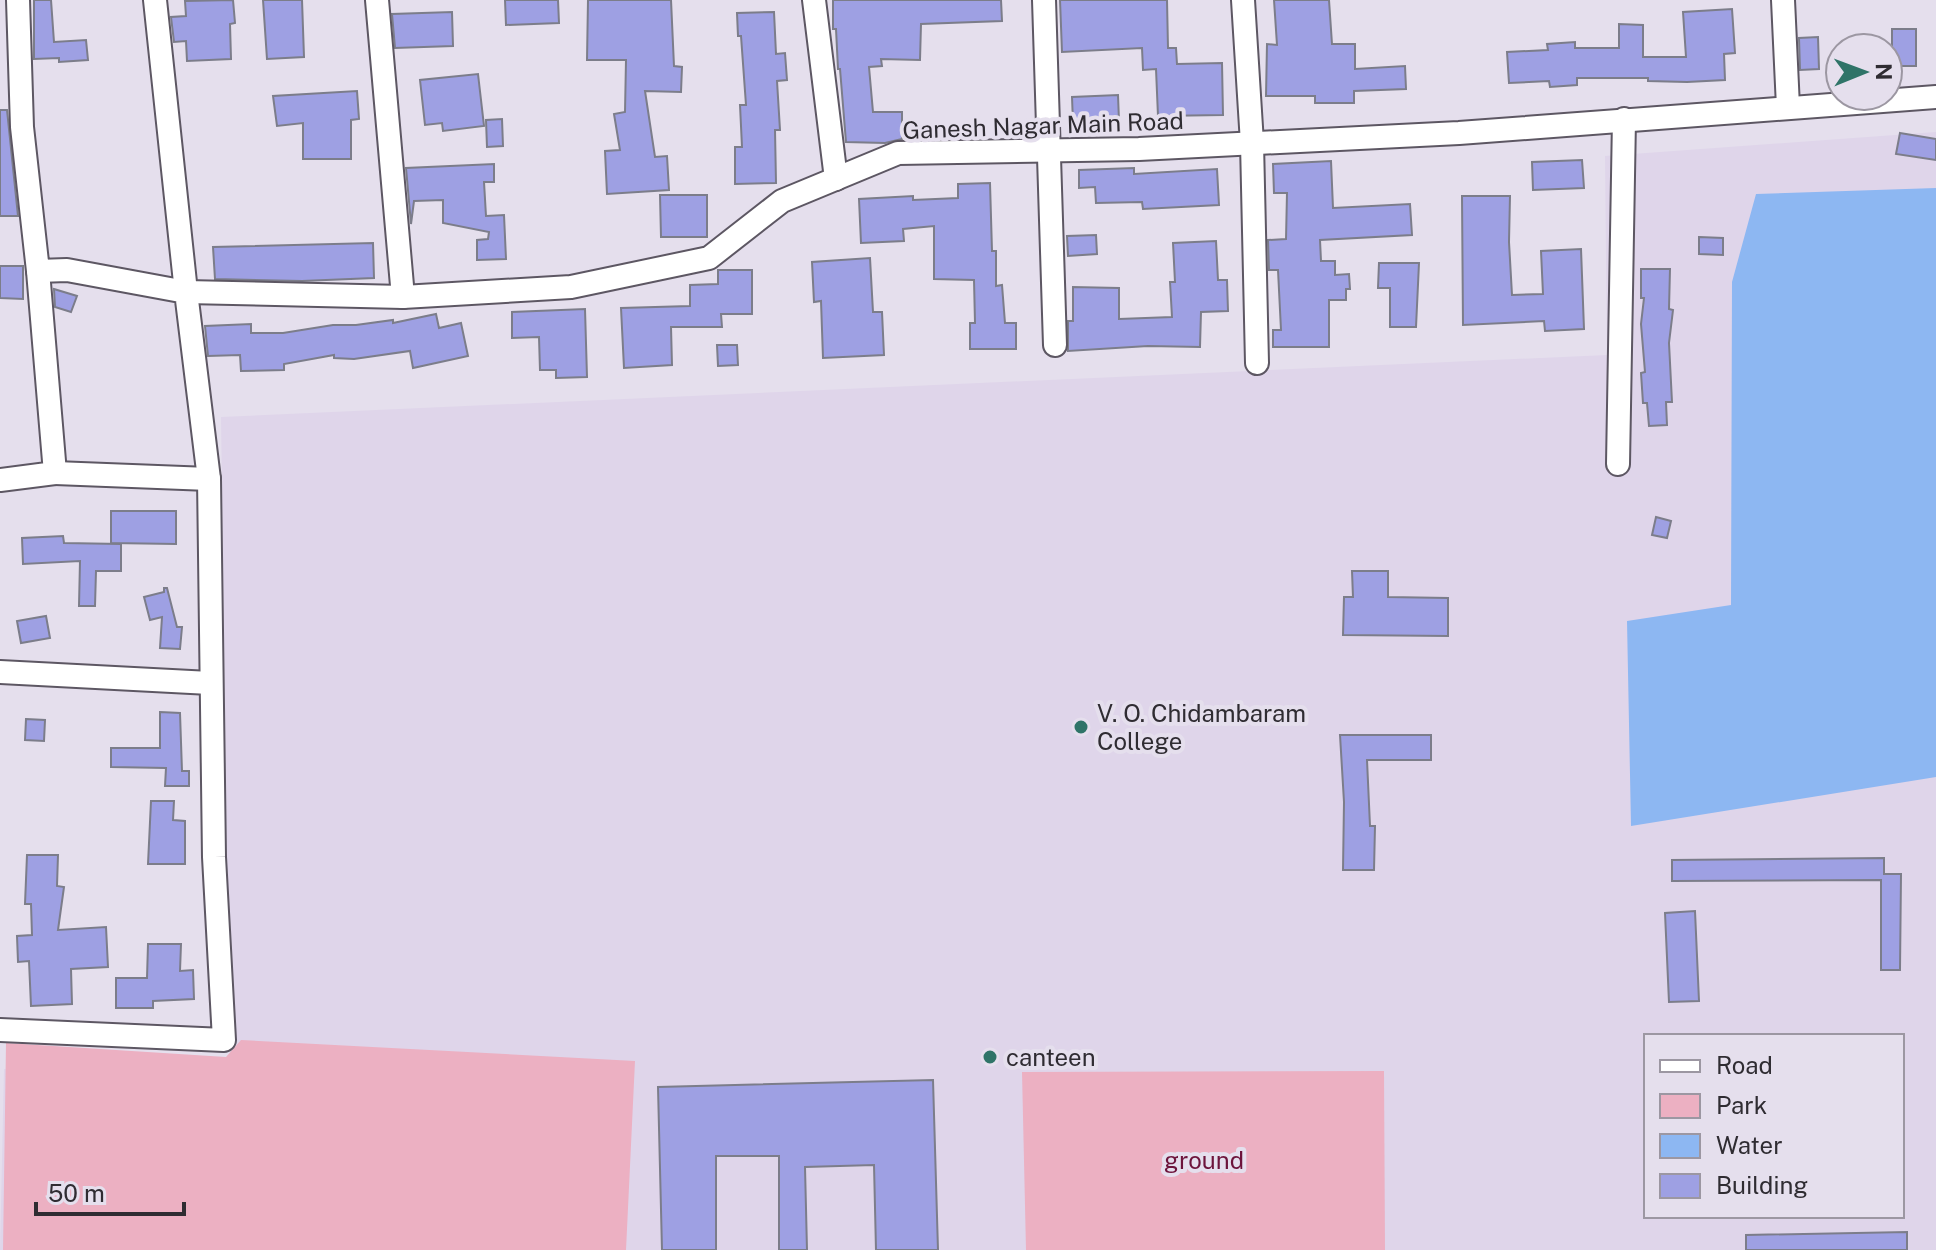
<svg xmlns="http://www.w3.org/2000/svg" width="1936" height="1250" viewBox="0 0 1936 1250" font-family="'Public Sans',sans-serif">
<rect width="100%" height="100%" fill="#e5dfed"/>
<path fill="#dfd5ea" fill-rule="evenodd" d="M1936 132V1250H0L4 1069 230 1061 221 417 1607 355 1605 156ZM1646 1036H1902V1216H1646Z"/>
<g fill="#ecb0c2">
<path d="M241 1040 635 1061 626 1250H3L6 1043 226 1057Z"/>
<path d="M1384 1071 1385 1250H1026L1022 1072Z"/>
</g>
<path fill="#8db7f2" d="M1936 188V777L1631 826 1627 621 1731 605 1732 282 1756 194Z"/>
<g fill="#9ea0e3" stroke="#7c7d8a" stroke-width="2">
<path d="M34 0H51L54 42 86 40 88 60 59 62V58L34 59Z"/>
<path d="M233 0 235 23 230 24 231 59 187 61 186 41 174 42 171 17 186 16 185 1Z"/>
<path d="M263 0H302L304 57 267 59Z"/>
<path d="M505 0H558L559 23 506 25Z"/>
<path d="M588 0H671L674 66 682 67 681 92 645 91 655 157 667 156 669 190 607 194 605 151 620 150 614 114 625 112 626 60H587Z"/>
<path d="M833 0H1001L1002 21 921 24 920 60 881 59 882 66 869 67 873 112H902V139L885 143 846 142 840 69H838L836 29H833Z"/>
<path d="M1060 0H1167L1168 48H1176L1177 64 1222 63 1223 115 1158 116 1156 69 1143 70 1142 48 1062 52Z"/>
<path d="M1274 0H1329L1332 44H1355V69L1405 66 1406 89 1354 91V103H1315V96H1266L1267 44 1277 45Z"/>
<path d="M1732 9 1735 53 1724 54 1725 80 1687 82 1648 81V78H1577V85L1550 87 1549 81 1509 83 1507 52 1548 50 1547 44 1575 42V48H1619V24L1643 25V57H1686L1683 12Z"/>
<path d="M452 12 453 46 395 48 392 14Z"/>
<path d="M774 12 776 54 785 53 787 80 777 81 780 130H775L776 183 735 184V147H742L740 105H746L741 36H738L737 13Z"/>
<rect x="1892" y="29" width="24" height="37"/>
<path d="M1818 37 1819 69 1800 70 1799 38Z"/>
<path d="M478 74 484 126 443 131 442 123 425 125 420 80Z"/>
<path d="M357 91 359 119 351 120V159H303V123L277 126 273 96Z"/>
<path d="M1118 95 1119 121 1073 123 1072 97Z"/>
<path d="M0 110H7L18 216H0Z"/>
<path d="M502 119 503 146 487 147 486 120Z"/>
<path d="M1900 133 1936 139V160L1896 154Z"/>
<path d="M1582 160 1584 188 1533 190 1532 162Z"/>
<path d="M1331 161 1333 208 1410 204 1412 235 1320 240 1321 261H1335V275L1349 274 1350 289H1346V300H1329V347H1273V330H1281L1278 270H1269L1268 240 1286 239 1287 193H1274L1273 164Z"/>
<path d="M494 164V182H484L486 216 504 215 506 259 477 260V240L488 239 489 232 443 223V200L414 201 411 224 406 168Z"/>
<path d="M1134 168V174L1217 169 1219 205 1143 209 1142 202 1096 203 1095 187 1079 188V170Z"/>
<path d="M990 183 992 251H996V286L1002 285 1005 323H1016V349H970V323H975L974 280 934 279V226L903 229 904 241 861 243 859 199 913 196V200L958 198V184Z"/>
<path d="M660 195H707V237H661Z"/>
<path d="M1462 196H1510L1509 242 1512 295 1543 294 1541 251 1581 249 1584 329 1545 331 1544 321 1463 325Z"/>
<path d="M1096 235 1097 254 1068 256 1067 236Z"/>
<path d="M1699 237 1723 238V255L1699 254Z"/>
<path d="M1216 241 1218 280H1227L1228 311 1201 312 1200 347 1148 346 1068 351V321H1073V287L1119 288V319L1172 317 1170 282H1175L1173 243Z"/>
<path d="M373 243 374 278 302 281 215 279 213 247Z"/>
<path d="M870 258 873 312H882L884 355 823 358 821 301 814 302 812 262Z"/>
<path d="M1379 263H1419L1416 327H1390V288H1378Z"/>
<path d="M0 266H23V299L0 298Z"/>
<path d="M1641 269H1670L1669 309 1673 310 1669 343 1672 402H1666L1667 425 1649 426 1647 403H1643L1641 373 1645 372 1641 324 1644 298H1641Z"/>
<path d="M718 270H752V314H721L722 327H671L672 365 624 368 621 308 690 306V285L718 284Z"/>
<path d="M54 289 77 296 71 312 55 307Z"/>
<path d="M585 309 587 377 556 378V370H540L539 337 512 338V312Z"/>
<path d="M436 314 439 328 461 323 468 356 413 368 410 351 354 359 334 358V355L284 364V370L241 371 240 355 208 356 205 326 251 324V333H283L333 325H356L393 320V323Z"/>
<path d="M717 345H737L738 365 718 366Z"/>
<path d="M111 511H176V544L111 543Z"/>
<path d="M1656 517 1671 521 1667 538 1652 535Z"/>
<path d="M63 536 64 543 121 544V571H96L95 606H79L80 561 23 564 22 538Z"/>
<path d="M1352 571H1388V597L1448 598V636L1343 635 1344 597H1353Z"/>
<path d="M164 588H167L177 627H182L180 649 160 648 162 617 150 620 144 597 164 592Z"/>
<path d="M46 616 50 638 21 643 17 621Z"/>
<path d="M160 712 180 713 182 771H189V786H165L166 768 111 767V748H160Z"/>
<path d="M26 719 45 720 44 741 25 740Z"/>
<path d="M1340 735H1431V760H1367L1370 826H1375L1374 870H1343L1344 802Z"/>
<path d="M151 801H174L173 820 185 821V864H148Z"/>
<path d="M27 855H58L57 886 64 887 58 930 106 927 108 967 71 969 72 1004 31 1006 29 961 18 962 17 936 32 935 31 904H25Z"/>
<path d="M1884 858V874H1901L1900 970H1881V880L1672 881V860Z"/>
<path d="M1695 911 1699 1001 1669 1002 1665 913Z"/>
<path d="M148 944H181L180 971 193 970 194 999 153 1001V1008H116V978H147Z"/>
<path d="M933 1080 938 1250H876L874 1165 805 1167 807 1250H779V1156H716V1250H662L658 1087Z"/>
<path d="M1907 1232V1250H1746V1235Z"/>
</g>
<g fill="none" stroke-linecap="round" stroke-linejoin="round">
<defs>
<g id="street">
<path d="M155 0 186 292 403 297 571 287 709 258 782 201 898 153 1139 149 1459 133 1936 97"/>
<path d="M377 0 403 297"/>
<path d="M814 0 836 179"/>
<path d="M1044 0 1055 345"/>
<path d="M1243 0 1252 143 1257 363"/>
<path d="M1783 0 1788 107"/>
<path d="M1618 464 1624 119"/>
<path d="M55 473 209 479"/>
<path d="M0 480 55 473 38 271"/>
<path d="M0 672 210 683"/>
<path d="M0 1030 224 1040 214 857 209 479 186 292 67 270 38 271 22 127 18 0"/>
</g>
</defs>
<use href="#street" stroke="#5d5763" stroke-width="26"/>
<use href="#street" stroke="#fff" stroke-width="22"/>
</g>
<g fill="#2f7468" stroke="#e5dfed" stroke-width="3">
<circle cx="1081" cy="727" r="8"/>
<circle cx="990" cy="1057" r="8"/>
</g>
<g text-anchor="middle" dominant-baseline="central" stroke-width="8" stroke-linejoin="round" paint-order="stroke">
<g font-size="24" fill="#2f2c32" stroke="#e5dfed">
<text transform="translate(1043 125) rotate(-2)">Ganesh Nagar Main Road</text>
</g>
<g font-size="24" fill="#2f2c32" stroke="#e5dfed" text-anchor="start">
<text x="1097" y="713">V. O. Chidambaram<tspan x="1097" dy="28">College</tspan></text>
<text x="1006" y="1057">canteen</text>
</g>
<g font-size="24" fill="#6d143c" stroke="#e5dfed">
<text x="1204" y="1160">ground</text>
</g>
</g>
<rect x="1644" y="1034" width="260" height="184" fill="#e5dfed" stroke="#9c97a2" stroke-width="2"/>
<rect x="1660" y="1060" width="40" height="12" fill="#ffffff" stroke="#9c97a2" stroke-width="2"/>
<text x="1716" y="1074" font-size="24" fill="#2f2c32">Road</text>
<rect x="1660" y="1094" width="40" height="24" fill="#ecb0c2" stroke="#9c97a2" stroke-width="2"/>
<text x="1716" y="1114" font-size="24" fill="#2f2c32">Park</text>
<rect x="1660" y="1134" width="40" height="24" fill="#8db7f2" stroke="#9c97a2" stroke-width="2"/>
<text x="1716" y="1154" font-size="24" fill="#2f2c32">Water</text>
<rect x="1660" y="1174" width="40" height="24" fill="#9ea0e3" stroke="#9c97a2" stroke-width="2"/>
<text x="1716" y="1194" font-size="24" fill="#2f2c32">Building</text>
<g transform="translate(1864 72) rotate(89)"><circle r="38" fill="#e5dfed" stroke="#9c97a2" stroke-width="2"/>
<path d="M0-6L14 30L0 20L-14 30Z" fill="#2f7468"/>
<text y="-12" font-size="22" font-weight="bold" text-anchor="middle" fill="#2f2c32">N</text>
</g>
<path d="M36 1202v12h148v-12" fill="none" stroke="#2f2c32" stroke-width="4"/>
<text x="48" y="1202" font-size="24" fill="#2f2c32" stroke="#e5dfed" stroke-width="6" paint-order="stroke">50 m</text>
</svg>
